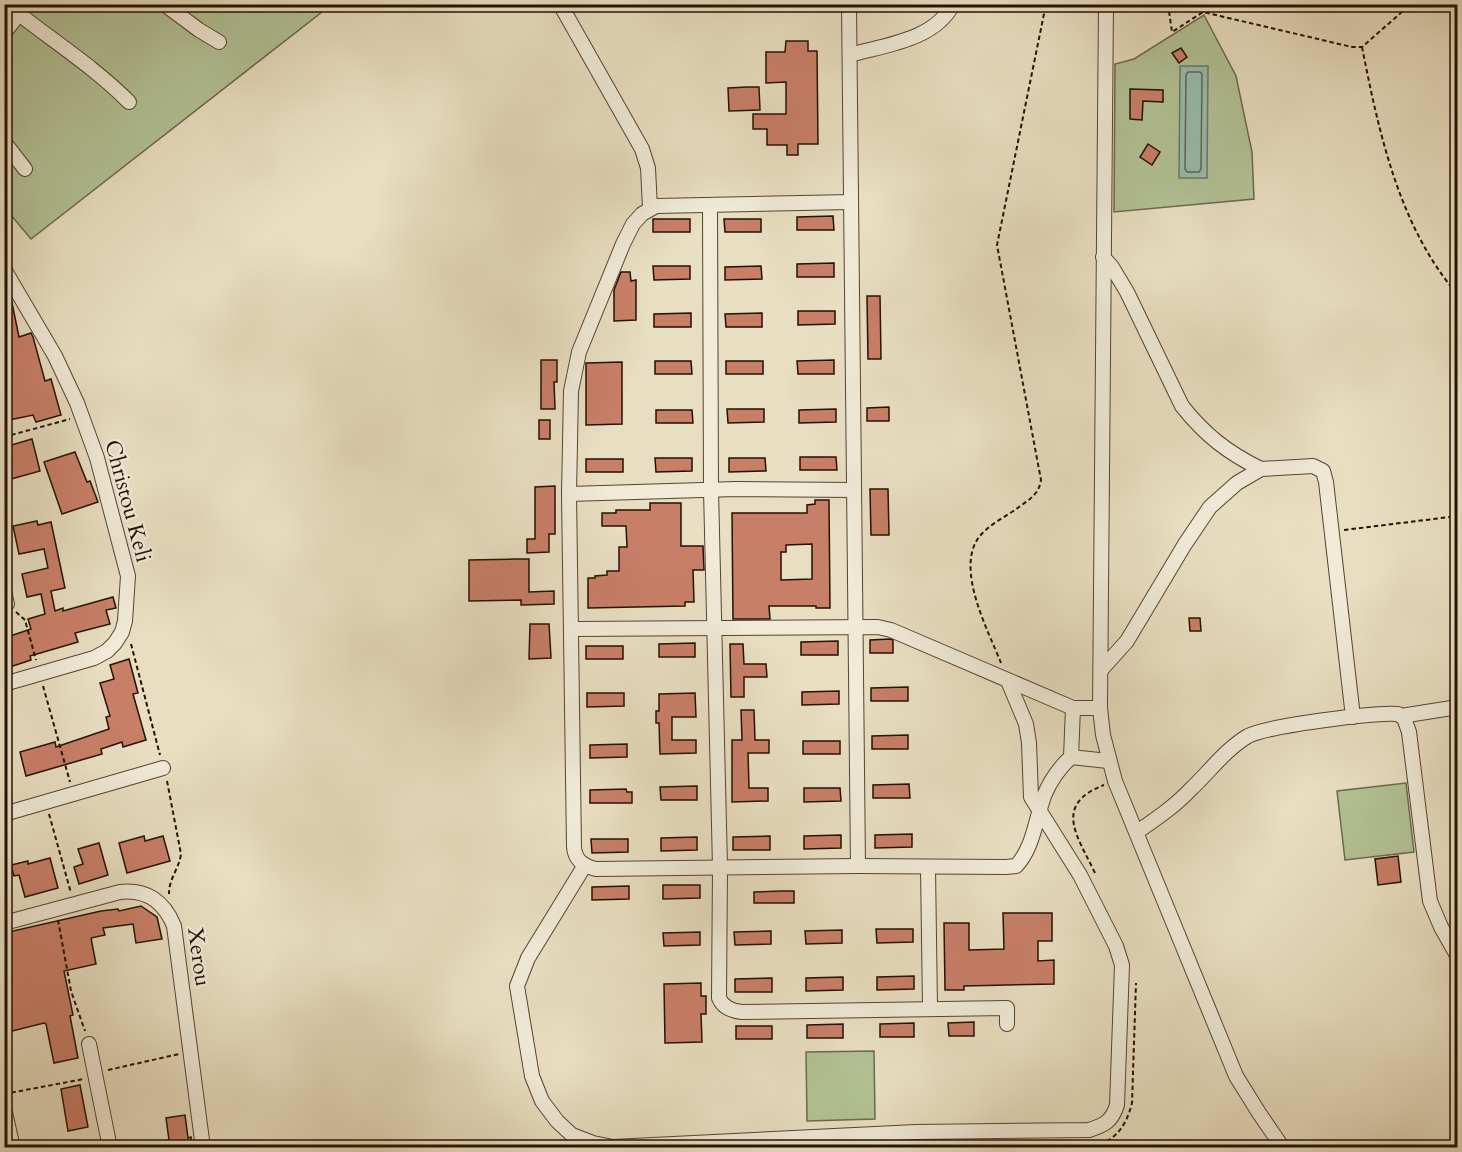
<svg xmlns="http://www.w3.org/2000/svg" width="1462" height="1152" viewBox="0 0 1462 1152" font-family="Cardo,serif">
<rect width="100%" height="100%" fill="#e8dec1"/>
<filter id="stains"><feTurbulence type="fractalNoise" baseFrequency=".00333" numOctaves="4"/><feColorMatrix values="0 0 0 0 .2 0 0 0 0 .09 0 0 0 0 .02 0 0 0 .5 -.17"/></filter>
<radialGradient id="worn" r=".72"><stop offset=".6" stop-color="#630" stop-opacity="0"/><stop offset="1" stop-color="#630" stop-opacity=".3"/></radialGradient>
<g fill="#b2c296" stroke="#6b6a4c" stroke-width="1.5">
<path d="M4 5H331L31 239 5 208Z"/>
<path d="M1204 15 1236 76 1252 152 1254 199 1114 212 1115 64 1134 59Z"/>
<path d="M1406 783 1414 852 1345 860 1337 791Z"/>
<path d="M874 1051 875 1119 807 1121 806 1052Z"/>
</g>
<path fill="#98bcae" stroke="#6a786a" stroke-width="1.5" d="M1180 66H1208L1207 178H1179Z"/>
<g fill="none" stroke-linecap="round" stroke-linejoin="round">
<path stroke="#5e6658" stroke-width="1.5" d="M1188 72H1200L1202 74 1201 169 1199 172H1187L1185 169 1186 75Z"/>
</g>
<g fill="#c87f68" stroke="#241103" stroke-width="1.5" fill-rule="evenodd">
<path d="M786 41H808V51H817L818 144H798V155H787V145H767V129H753V114H786V82L766 83V52H785Z"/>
<path d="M1181 48 1187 57 1179 63 1172 53Z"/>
<path d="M747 87H759L760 110 729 111 728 88Z"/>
<path d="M1130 89 1163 90V102L1143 101 1142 120 1130 119Z"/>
<path d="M1148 144 1160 152 1152 165 1140 157Z"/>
<path d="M833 216 834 230H797V217Z"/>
<rect x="653" y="219" width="37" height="13"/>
<path d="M724 219H761V232H725Z"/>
<path d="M834 263V277H797V264Z"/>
<path d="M653 266H690V279L654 280Z"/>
<path d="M761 266 762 279 725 280V267Z"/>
<path d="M621 272H630L631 281 636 280V320L614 321V290Z"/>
<path d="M4 291 11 298 19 337 31 333 33 337 45 381 51 379 61 415 36 422 33 415 4 421Z"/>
<path d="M867 296H880L881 359H868Z"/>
<path d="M798 311H835V324L798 325Z"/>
<path d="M691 313V327H654V314Z"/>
<path d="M762 313V327H726L725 314Z"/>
<path d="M541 360H557V382H554L555 409H541Z"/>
<path d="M834 360V374H798L797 361Z"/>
<path d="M655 361H691L692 374H655Z"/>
<rect x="726" y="361" width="37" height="13"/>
<path d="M622 362V424L586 425V363Z"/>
<path d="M889 407V421H867V408Z"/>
<path d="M727 409H764V422L728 423Z"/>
<path d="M836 409V422L799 423V410Z"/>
<path d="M656 410H692L693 423H656Z"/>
<rect x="539" y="420" width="11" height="19"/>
<path d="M32 439 40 471 4 481V463L12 461 8 446Z"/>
<path d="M75 452 87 482 90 481 98 502 62 514 44 462Z"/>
<path d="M800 457H836L837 470H800Z"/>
<path d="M655 458H692V471L656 472Z"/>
<path d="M729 458H765L766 471 729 472Z"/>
<rect x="586" y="459" width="37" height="13"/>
<path d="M555 486V534H549V552L527 553V539H535V487Z"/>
<path d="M870 489H888L889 535H871Z"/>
<path d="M815 500H829L830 608H816V606H769L770 619H733L732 513H807V505L815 504ZM812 544V579L781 580V552H786V545Z"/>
<path d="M650 503H681V546H703L704 570H693L694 602H685V606L588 608V578H595V576L607 575V571H619V547H627L626 526H602V513H616V510H650Z"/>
<path d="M37 521 38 525 51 522 65 588 51 591 55 611 63 608V611L113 597 116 608 106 610 110 624 75 633 78 642 30 656 31 660 4 669V638L31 629 28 619 45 614 41 594 27 597 22 574 48 568 44 549 19 554 13 526Z"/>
<path d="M516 559H529V592L554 591V604L521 605V600L469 601V560Z"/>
<path d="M1189 618H1200L1201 631H1190Z"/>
<path d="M530 624H549L551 658 529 659Z"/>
<path d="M890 639 893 640V653H870V640Z"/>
<path d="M838 641V655H801V642Z"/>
<path d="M695 643V657H659V644Z"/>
<path d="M730 644H743L744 664H766L767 677H744V697H731Z"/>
<rect x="586" y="646" width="37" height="13"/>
<path d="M129 659 138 693 133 694 146 740 123 747 122 742 101 749 102 754 26 776 20 752 55 742 56 747 109 729 106 717 110 716 100 683 114 679 110 665Z"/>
<path d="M908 687V701H871V688Z"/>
<path d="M839 691V704L802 705V692Z"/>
<path d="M587 693H624V706L587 707Z"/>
<path d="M695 693 696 717H672V740H696V753L660 754 659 723H656V711H659V694Z"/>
<path d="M741 710H754L755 740H769V753H748L749 788H768V801L732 802V740H742Z"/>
<path d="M908 735V749H872V736Z"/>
<rect x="803" y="741" width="37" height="13"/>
<path d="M627 744V757L590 758V745Z"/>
<path d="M909 784 910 798H873V785Z"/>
<path d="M697 786V800H661L660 787Z"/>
<path d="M804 788H840L841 801 804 802Z"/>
<path d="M626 789 627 792H632V803H590V790Z"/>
<path d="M912 834V847L875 848V835Z"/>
<path d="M841 835V848L804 849V836Z"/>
<path d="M144 836 145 841 163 836 170 861 127 873 119 843Z"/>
<path d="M770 836V850H733V837Z"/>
<path d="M697 837V850L661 851V838Z"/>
<path d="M591 839H628V852L592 853Z"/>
<path d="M99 843 108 875 79 884 74 867 83 864 78 849Z"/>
<path d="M1398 856 1401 882 1378 885 1375 859Z"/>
<path d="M50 858 58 888 25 897 19 875 14 876 11 865 28 861V864Z"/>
<path d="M663 885H700V898L663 899Z"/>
<path d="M629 886V899L592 900V887Z"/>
<path d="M782 891H794V903H754V892Z"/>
<path d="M141 906 157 917 162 939 136 943 133 924 103 928 105 935 91 938 96 964 64 971 73 1015 70 1016 78 1058 54 1063 46 1024 44 1023 4 1033V933L101 911 118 909 119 911Z"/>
<path d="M1003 913H1052V941H1038V961L1054 960V984L964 986V990H945L944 923H969V950L1004 949Z"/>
<path d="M876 929H913V942L877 943Z"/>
<path d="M842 930V943L806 944 805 931Z"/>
<path d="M771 931V944L735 945 734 932Z"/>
<path d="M700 932V945L664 946 663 933Z"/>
<path d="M914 976V989L877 990V977Z"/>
<path d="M843 977V990L806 991V978Z"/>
<path d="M772 978V992H735V979Z"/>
<path d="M701 983V996H706V1014H701L702 1042 665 1043 664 984Z"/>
<path d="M974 1022V1036H949L948 1023Z"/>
<path d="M914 1023V1037H880V1024Z"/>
<path d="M843 1024V1038H807V1025Z"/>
<rect x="736" y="1026" width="36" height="13"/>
<path d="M80 1085 88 1127 68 1131 61 1089Z"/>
<path d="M185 1115 188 1138 191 1137 192 1148H161V1141L169 1140 166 1118Z"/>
</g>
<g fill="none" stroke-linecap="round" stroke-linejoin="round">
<defs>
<g id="minor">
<path d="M164 4 199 30 219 42"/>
<path d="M560 4 642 149 648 168 650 208"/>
<path d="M849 4 858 866"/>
<path d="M1106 4 1100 708 1103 735 1115 781 1236 1076 1259 1113 1283 1148"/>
<path d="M19 14C56 43 95 68 129 102"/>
<path d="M4 33 27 4"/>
<path d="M850 55C885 45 935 40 953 4"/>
<path d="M4 142 25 169"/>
<path d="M851 202 656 206 642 214 633 224 623 244 579 352 571 391 569 494 574 847C575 860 583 866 596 869L858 866 1006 867 1016 866C1033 849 1036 818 1044 796 1050 781 1059 768 1071 757"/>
<path d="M710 205 711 490 720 867 719 998C723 1008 732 1011 742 1012L1007 1008V1024"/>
<path d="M1103 257 1112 267 1127 292 1182 406C1205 435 1228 453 1261 469"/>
<path d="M4 269 55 356 77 403 97 458 128 576 125 621 122 632 115 643 107 651 94 658 4 684"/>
<path d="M569 494 736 489 854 490"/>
<path d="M4 592 7 604"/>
<path d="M571 629 878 627 891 630 1073 708"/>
<path d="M1101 670 1127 641 1185 544 1210 507 1237 483 1261 469 1313 466 1323 471 1326 482 1353 717"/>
<path d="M1100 708H1073L1071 757 1108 761"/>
<path d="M1401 716 1458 707"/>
<path d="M4 814 163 768"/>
<path d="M1137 832C1156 819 1175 806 1191 789 1209 772 1226 749 1248 736 1267 726 1375 712 1398 714L1404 718 1409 732 1430 901 1441 927 1458 957"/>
<path d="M585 865 528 958 517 986 532 1076 542 1101 557 1121 572 1135 593 1143 613 1147 916 1132 1089 1130C1105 1125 1112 1121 1117 1105L1122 965 1116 946 1080 875 1031 797 1029 743 1026 724 1008 681"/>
<path d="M928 868 930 1008"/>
<path d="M4 923 120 892C146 889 164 901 174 926L203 1148"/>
<path d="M89 1044 110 1148"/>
<path d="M4 1108 13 1148"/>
</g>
</defs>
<use href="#minor" stroke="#554432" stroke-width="16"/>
<g stroke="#241103" stroke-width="2" stroke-dasharray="4.5 3" stroke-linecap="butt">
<path d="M1168 4 1172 32 1203 12 1352 47H1362L1411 4"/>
<path d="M1362 47C1379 133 1399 227 1458 295"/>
<path d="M4 437 70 419"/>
<path d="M1344 530 1458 516"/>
<path d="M16 612 25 620 36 660"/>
<path d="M131 644 160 755"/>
<path d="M1001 663C988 630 955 569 979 537 988 525 1007 516 1019 507 1030 499 1039 494 1041 480L997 245 1046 4"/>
<path d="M43 686 70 782"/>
<path d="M167 781 181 854C179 869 169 878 169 894"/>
<path d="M49 814 71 893"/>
<path d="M1095 873C1078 837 1052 805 1104 785"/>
<path d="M58 920 71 991 85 1031"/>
<path d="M108 1070 179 1054"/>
<path d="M4 1094 84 1079"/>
<path d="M1070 1144C1078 1145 1088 1147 1095 1145 1117 1141 1127 1123 1132 1103L1136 983"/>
</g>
<use href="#minor" stroke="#f0ead7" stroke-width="14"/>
</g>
<g text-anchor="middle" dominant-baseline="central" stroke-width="4.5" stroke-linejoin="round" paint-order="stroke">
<g font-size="22" fill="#241103" stroke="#f0ead7">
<text transform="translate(128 501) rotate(75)">Christou Keli</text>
<text transform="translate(199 957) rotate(82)">Xerou</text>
</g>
</g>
<rect width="1462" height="1152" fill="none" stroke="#e8dec1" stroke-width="24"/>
<rect x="6" y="6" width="1450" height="1140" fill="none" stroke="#241103" stroke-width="3"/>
<rect x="12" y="12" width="1438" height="1128" fill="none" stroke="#241103" stroke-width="1.5"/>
<rect width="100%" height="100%" filter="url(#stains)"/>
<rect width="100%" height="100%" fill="url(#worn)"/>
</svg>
